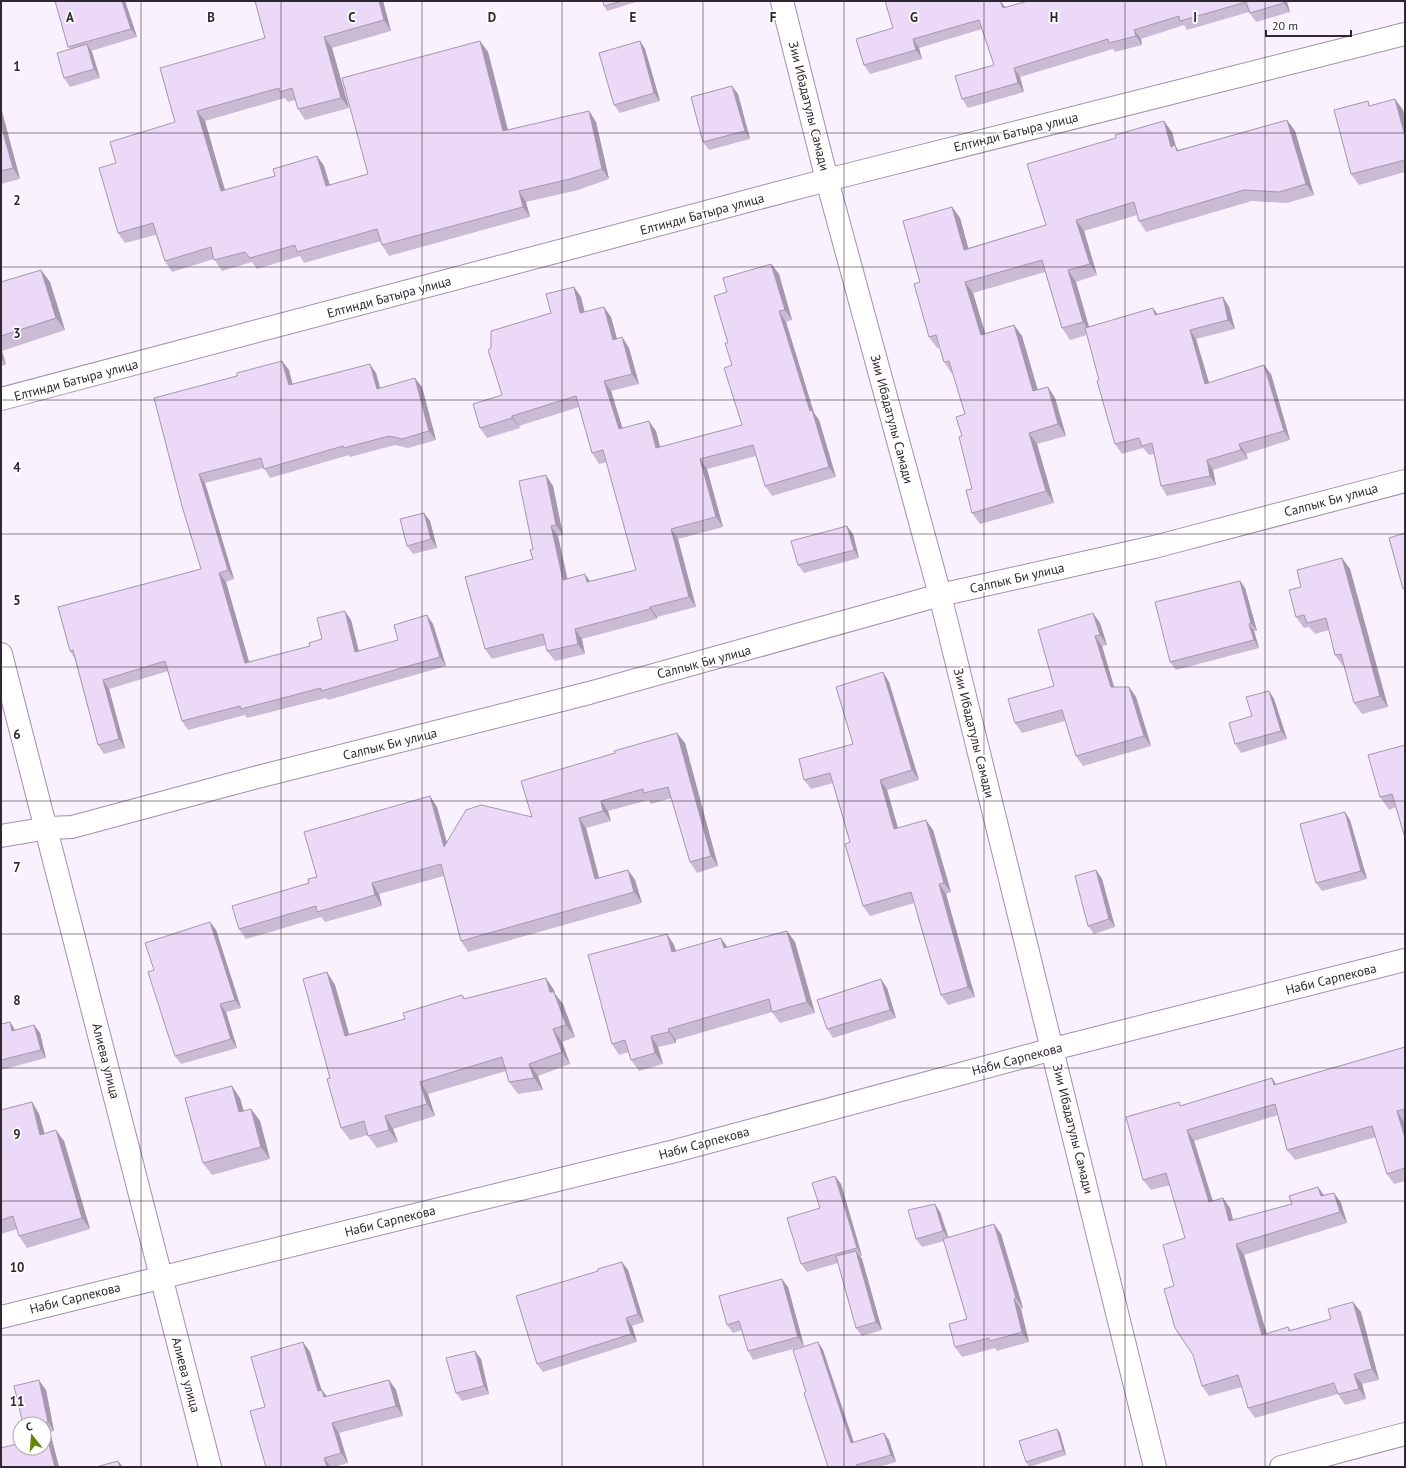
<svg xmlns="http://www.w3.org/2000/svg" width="1406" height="1468" viewBox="0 0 1406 1468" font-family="'PT Sans',sans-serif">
<rect width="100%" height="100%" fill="#f9f1fe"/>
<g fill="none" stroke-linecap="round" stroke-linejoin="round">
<defs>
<g id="minor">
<path d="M782 1 827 180 940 595 1155 1467"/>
<path d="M1 399 827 180 1405 34"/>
<path d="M1 654C73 924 138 1197 210 1467"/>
<path d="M1 836 48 828 72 827 250 779 589 693 940 595 1154 547 1405 481"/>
<path d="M1 1317 675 1151 1053 1049 1405 960"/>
<path d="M1281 1467 1405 1434"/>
</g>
</defs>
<use href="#minor" stroke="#a390ac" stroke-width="24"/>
<use href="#minor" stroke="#fff" stroke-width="22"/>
</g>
<g fill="#cbbad4">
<path d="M55 1H125L137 37 91 51 92 52 100 78 70 87 64 78 70 49 68 47Z"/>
<path d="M255 1H383L391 31 332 48 349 108 305 120 298 109 295 100 288 102 285 98 205 121 225 190 275 176 317 156 324 166 330 185 368 174 480 41 488 52 508 130 589 111 596 122 609 179 578 190 526 202 530 217 389 256 382 245 381 241 304 263 300 256 257 269 252 262 222 271 214 259 172 272 165 261 156 235 125 243 118 233 116 163 175 122 265 38Z"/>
<path d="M603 1H639L607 11 604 6Z"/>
<path d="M1001 1 1005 8 1028 1H1288L1287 2 1290 12 1256 22 1249 12 1187 30 1184 25 1141 39 1142 45 1115 52 1113 49 1020 77 1024 92 968 108 962 99 994 65 982 29 919 48 922 59 870 74 864 65 893 28Z"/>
<path d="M640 41 645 49 660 101 620 113 614 105Z"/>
<path d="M738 94 750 139 709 150 703 142Z"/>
<path d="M1395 99 1403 110 1405 119V172L1359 185 1351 174 1371 106Z"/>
<path d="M1 108 20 179 1 184Z"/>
<path d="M1287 120 1295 131 1314 195 1287 203 1252 201 1146 232 1139 221 1137 215 1084 231 1097 275 1076 282 1089 327 1153 308 1157 314 1223 297 1229 307 1235 329 1196 339 1209 383 1271 374 1290 440 1246 454 1248 459 1213 470 1216 485 1167 496 1161 486 1154 454 1149 455 1143 448 1122 454 1115 444 1099 380 1087 335 1070 340 1062 328 1045 272 973 293 985 334 1014 325 1022 336 1038 390 1048 387 1055 398 1066 436 1037 444 1054 503 980 524 972 513V489L962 436 965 414 953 373 952 374 944 362 940 348H937L929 337 920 282 952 207 960 218 968 248 1046 225 1172 132 1176 147 1178 150Z"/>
<path d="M771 264 779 274 792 320 786 322 814 413 819 420 836 477 772 496 765 486 756 456 707 469 723 527 678 539 696 607 657 617V619L582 639 585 654 555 661 547 651 546 645 492 659 485 649 533 559V549L553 486 563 535 558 536 567 578 590 581 636 570 607 462 599 464 592 453 579 407 519 426 520 428 487 438 480 428 502 395 551 313 574 287 581 297 585 312 611 317 617 339 622 337 629 348 639 384 611 391 622 428 656 431 660 447 742 425 728 343 727 292Z"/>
<path d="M41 270 50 282 65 330 2 351 6 365 1 366V282Z"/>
<path d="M282 361 289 370 292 384 376 373 380 388 422 387 436 440 408 448 395 445 350 457 349 455 270 478 264 468 205 483 234 579 226 582 249 662 310 646 322 639 351 620 359 651 398 640 433 624 446 666 328 700 326 698 247 718 245 715 188 730 182 721 168 671 109 689 125 748 104 754 98 745 75 659 70 651 201 569 182 506 237 376Z"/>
<path d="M424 513 430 521 437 548 413 554 407 546Z"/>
<path d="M853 534 859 558 804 573 798 565Z"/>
<path d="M1342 558 1350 569 1388 707 1362 714 1354 703 1344 666H1343L1335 655 1329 630 1315 634 1309 627 1304 628 1296 617 1301 587Z"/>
<path d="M1240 581 1245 588 1257 631H1254L1259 648 1176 670 1170 662Z"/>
<path d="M1100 623 1107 645 1102 646 1114 687H1129L1136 697 1151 746 1083 766 1076 756 1065 721 1022 733 1015 723 1054 686Z"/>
<path d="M883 672 889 682 919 780 887 790 898 828 933 830 951 892 946 894 975 997 948 1005 941 995 914 903 870 916 863 906 850 842 833 783 811 789 804 780 853 744Z"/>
<path d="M1269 691 1274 699 1287 739 1241 753 1235 744 1252 716Z"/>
<path d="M685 743 718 866 697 873 690 862 672 798 651 804 649 800 608 811 611 821 586 828 599 878 628 870 635 880 642 903 468 952 461 941 444 876 379 894 382 906 325 922 321 917 246 939 239 929 309 883 317 877 430 796 437 807 447 842 532 817Z"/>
<path d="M1405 745 1396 807 1389 810 1380 797Z"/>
<path d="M1345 812 1350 820 1367 879 1322 891 1316 883Z"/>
<path d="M1096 870 1102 879 1115 927 1094 934 1088 926Z"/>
<path d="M210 922 216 930 241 1008 226 1012 237 1048 181 1064 175 1056 154 970Z"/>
<path d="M787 931 795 942 815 1013 780 1023 772 1012 676 1040V1043L658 1047 663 1064 639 1071 631 1060 629 1052 619 1055 612 1044 667 934 674 945 676 951 728 947Z"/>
<path d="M327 972 335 985 349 1034 405 1019 462 995 465 999 554 990 555 994 563 1004 575 1037 562 1042 570 1064 538 1076 543 1090 518 1094 509 1082 506 1071 428 1094 435 1116 393 1129 398 1142 377 1148 368 1136V1135L350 1140 341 1128 330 1078Z"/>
<path d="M887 988 896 1018 833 1038 827 1029Z"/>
<path d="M10 1022 15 1030 34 1025 40 1033 46 1058 1 1070V1024Z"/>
<path d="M1405 1047V1122H1404L1405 1125V1181L1394 1184 1387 1174 1376 1137 1295 1160 1287 1150 1278 1115 1194 1141 1213 1201 1230 1208 1233 1220 1292 1204 1318 1187 1324 1195 1334 1193 1341 1203 1347 1223 1244 1255 1266 1334 1288 1327 1291 1330 1361 1312 1379 1380 1362 1384 1366 1399 1345 1405 1338 1394 1255 1418 1248 1408 1242 1387 1209 1396 1202 1386 1174 1286 1185 1238 1170 1185 1151 1190 1143 1180 1182 1105 1272 1078 1276 1084Z"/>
<path d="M240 1098 244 1111 251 1109 260 1121 270 1159 212 1175 203 1163Z"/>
<path d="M32 1102 39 1114 45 1134 64 1141 90 1229 27 1248 19 1236 17 1229 1 1234V1110Z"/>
<path d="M841 1184 862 1256H860L862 1259 882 1330 862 1336 856 1328 838 1263 807 1272 801 1264 820 1208Z"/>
<path d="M940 1212 948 1238 994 1224 1001 1234 1023 1308 1021 1309 1029 1342 997 1351 995 1348 962 1357 955 1347 967 1319 944 1241 922 1247 916 1239Z"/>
<path d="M628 1270 644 1322 632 1326 637 1342 543 1372 537 1364Z"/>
<path d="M788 1287 804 1346 753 1360 748 1351 742 1330 733 1333 727 1325Z"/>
<path d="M303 1342 310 1352 321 1390H322L327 1396 389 1380 396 1390 403 1416 339 1433 348 1463 334 1467H266L265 1407Z"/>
<path d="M818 1342 823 1350 854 1442 889 1440 896 1462 879 1467H828L806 1392Z"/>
<path d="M481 1359 489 1394 462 1401 456 1393Z"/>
<path d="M46 1390 54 1431 50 1432 59 1467H1L44 1448 23 1424Z"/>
<path d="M1057 1429 1060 1433 1066 1455 1029 1467 1026 1462Z"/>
</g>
<g fill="#a597ad">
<path d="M122 1H125L137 37 131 29Z"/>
<path d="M379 1H383L391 31 384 20Z"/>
<path d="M1000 1 1007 9 1003 8Z"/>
<path d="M1283 1H1286L1287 2 1290 12 1284 3Z"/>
<path d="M1134 30 1141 39 1142 45 1136 36Z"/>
<path d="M324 37 332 48 349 108 341 98Z"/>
<path d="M913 39 919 48 922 59 916 50Z"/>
<path d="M480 41 488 52 511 142 503 131Z"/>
<path d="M640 41 645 49 660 101 654 93Z"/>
<path d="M87 44 92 52 100 78 94 69Z"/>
<path d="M1014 68 1020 77 1024 92 1018 83Z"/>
<path d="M732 86 738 94 750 139 745 131Z"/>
<path d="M1395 99 1403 110 1405 119V136Z"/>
<path d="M1 108 20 179 13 168 1 125Z"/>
<path d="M197 111 205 121 228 201 221 191Z"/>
<path d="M589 111 596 122 609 179 602 169Z"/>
<path d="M1287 120 1295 131 1314 195 1306 184Z"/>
<path d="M1164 121 1172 132 1176 147 1183 157 1171 147Z"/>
<path d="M317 156 324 166 333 197 326 186Z"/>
<path d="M519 191 526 202 530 217 523 207Z"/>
<path d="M952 207 960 218 972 261 964 250Z"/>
<path d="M1076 220 1084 231 1097 275 1090 264Z"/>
<path d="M771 264 779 274 792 320 785 310Z"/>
<path d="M41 270 50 282 65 330 56 318Z"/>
<path d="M1068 270 1076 282 1091 334 1083 322Z"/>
<path d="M965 282 973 293 989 346 981 335Z"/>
<path d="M574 287 581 297 587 323 580 313Z"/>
<path d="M1223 297 1229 307 1235 329 1228 320Z"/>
<path d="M604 307 611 317 620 350 613 340Z"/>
<path d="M1153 308 1160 318 1155 315Z"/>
<path d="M779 311 786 322 814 413 819 420 836 477 829 467 810 411Z"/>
<path d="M1014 325 1022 336 1041 402 1033 391Z"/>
<path d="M1190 330 1196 339 1212 393 1205 384Z"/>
<path d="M622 337 629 348 639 384 632 374Z"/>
<path d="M1 349 2 351 6 365 1 357Z"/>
<path d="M282 361 289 370 295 394 289 385Z"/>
<path d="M370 364 376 373 383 398 377 389Z"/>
<path d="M1264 365 1271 374 1290 440 1284 431Z"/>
<path d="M415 378 422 387 436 440 429 431Z"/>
<path d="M604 381 611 391 626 439 619 429Z"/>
<path d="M1048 387 1055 398 1066 436 1058 424Z"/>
<path d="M512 416 519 426 520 428 512 418Z"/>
<path d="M649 421 656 431 663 459 656 448Z"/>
<path d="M1029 433 1037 444 1054 503 1046 491Z"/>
<path d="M1239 444 1246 454 1248 459 1241 450Z"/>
<path d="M700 459 707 469 723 527 716 517Z"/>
<path d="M1207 460 1213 470 1216 485 1210 476Z"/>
<path d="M199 474 205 483 234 579 228 570Z"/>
<path d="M546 475 553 486 563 535 556 525Z"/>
<path d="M424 513 430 521 437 548 431 539Z"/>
<path d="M551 526 558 536 570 590 563 580Z"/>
<path d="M847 526 853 534 859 558 854 550Z"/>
<path d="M671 529 678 539 696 607 689 597Z"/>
<path d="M1342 558 1350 569 1388 707 1380 696Z"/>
<path d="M219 573 226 582 252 672 245 663Z"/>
<path d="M585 574 592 584 587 582Z"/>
<path d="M1240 581 1245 588 1257 631 1251 623Z"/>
<path d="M650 607 657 617V619L650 609Z"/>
<path d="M345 611 351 620 361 661 355 652Z"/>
<path d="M1093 613 1100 623 1107 645 1100 635Z"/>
<path d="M427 615 433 624 446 666 440 657Z"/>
<path d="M1249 624 1254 631 1259 648 1254 640Z"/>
<path d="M575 629 582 639 585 654 578 644Z"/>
<path d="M1095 636 1102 646 1117 697 1111 687Z"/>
<path d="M883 672 889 682 919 780 912 770Z"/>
<path d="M103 680 109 689 125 748 119 739Z"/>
<path d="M1129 687 1136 697 1151 746 1144 736Z"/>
<path d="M1269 691 1274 699 1287 739 1281 731Z"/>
<path d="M677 733 685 743 718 866 711 856Z"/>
<path d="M880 780 887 790 901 839 894 829Z"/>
<path d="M430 796 437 807 451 858 444 847Z"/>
<path d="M601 801 608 811 611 821 603 811Z"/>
<path d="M1345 812 1350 820 1367 879 1361 871Z"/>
<path d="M579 818 586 828 602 889 595 879Z"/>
<path d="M926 820 933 830 951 892 944 883Z"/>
<path d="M628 870 635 880 642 903 634 892Z"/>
<path d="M1096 870 1102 879 1115 927 1109 919Z"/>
<path d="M372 883 379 894 382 906 375 895Z"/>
<path d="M939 884 946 894 975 997 968 987Z"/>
<path d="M210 922 216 930 241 1008 235 1000Z"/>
<path d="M787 931 795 942 815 1013 807 1002Z"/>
<path d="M667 934 674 945 680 963 672 952Z"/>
<path d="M721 938 729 949 724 948Z"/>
<path d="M327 972 335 985 353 1048 345 1036Z"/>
<path d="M546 978 554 990 555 994 563 1004 575 1037 566 1025 550 992Z"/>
<path d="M881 979 887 988 896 1018 890 1010Z"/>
<path d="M220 1004 226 1012 237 1048 231 1039Z"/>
<path d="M10 1022 15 1030 12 1031Z"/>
<path d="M34 1025 40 1033 46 1058 41 1050Z"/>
<path d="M553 1029 562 1042 570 1064 562 1052Z"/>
<path d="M668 1029 676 1040V1043L669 1032Z"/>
<path d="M651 1036 658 1047 663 1064 655 1053Z"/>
<path d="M529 1064 538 1076 543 1090 534 1078Z"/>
<path d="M1272 1078 1279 1089 1274 1085Z"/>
<path d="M420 1082 428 1094 435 1116 427 1104Z"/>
<path d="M232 1086 240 1098 247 1125 239 1112Z"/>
<path d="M32 1102 39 1114 48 1146 40 1135Z"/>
<path d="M251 1109 260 1121 270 1159 261 1147Z"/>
<path d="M1397 1111 1404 1122 1405 1125V1138Z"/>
<path d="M385 1116 393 1129 398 1142 389 1130Z"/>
<path d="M56 1130 64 1141 90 1229 82 1218Z"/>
<path d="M1187 1130 1194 1141 1216 1212 1209 1202Z"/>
<path d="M835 1176 841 1184 862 1256 857 1248Z"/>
<path d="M1318 1187 1325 1197 1321 1196Z"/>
<path d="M1334 1193 1341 1203 1347 1223 1340 1212Z"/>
<path d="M1223 1198 1230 1208 1236 1232 1229 1221Z"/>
<path d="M935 1204 940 1212 949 1239 943 1231Z"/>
<path d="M994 1224 1001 1234 1023 1308 1016 1298Z"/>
<path d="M1236 1244 1244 1255 1270 1345 1262 1335Z"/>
<path d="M856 1251 862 1259 882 1330 876 1322Z"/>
<path d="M622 1262 628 1270 644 1322 638 1314Z"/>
<path d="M782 1279 788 1287 804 1346 798 1337Z"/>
<path d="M1014 1299 1021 1309 1029 1342 1022 1332Z"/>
<path d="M1353 1302 1361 1312 1379 1380 1372 1369Z"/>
<path d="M626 1318 632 1326 637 1342 631 1334Z"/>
<path d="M303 1342 310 1352 325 1401 318 1391Z"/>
<path d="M818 1342 823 1350 856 1450 851 1443Z"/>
<path d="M475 1351 481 1359 489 1394 484 1386Z"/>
<path d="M1354 1374 1362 1384 1366 1399 1359 1389Z"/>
<path d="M39 1380 46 1390 54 1431 48 1422Z"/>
<path d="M389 1380 396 1390 403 1416 396 1406Z"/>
<path d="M322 1390 329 1400 324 1397Z"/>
<path d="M43 1423 50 1432 59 1467H55Z"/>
<path d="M332 1423 339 1433 348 1463 341 1453Z"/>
<path d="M1057 1429 1060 1433 1066 1455 1063 1450Z"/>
<path d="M884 1433 889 1440 896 1462 891 1455Z"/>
<path d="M324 1458 331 1467H327Z"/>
<path d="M118 1461 123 1467H120Z"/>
</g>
<g fill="#ecd8f7" stroke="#a597ad">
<path d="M55 1H122L131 29 68 47Z"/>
<path d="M255 1H379L384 20 324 37 341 98 298 109 292 88 280 92 279 88 197 111 221 191 275 176 273 169 317 156 326 186 368 174 342 78 480 41 503 131 589 111 602 169 570 179 519 191 523 207 382 245 377 229 297 252 295 245 250 258 245 252 214 260 211 247 165 261 153 223 118 233 99 168 116 163 110 142 175 122 160 68 265 38Z"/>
<path d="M603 1H622L604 6Z"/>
<path d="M885 1H1000L1003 8 1028 1H1283L1284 3 1250 13 1246 2 1180 21 1179 16 1134 30 1136 36 1109 43 1108 39 1014 68 1018 83 962 99 955 76 994 65 979 20 913 39 916 50 864 65 856 39 893 28Z"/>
<path d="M640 41 654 93 614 105 599 53Z"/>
<path d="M87 44 94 69 64 78 57 53Z"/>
<path d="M732 86 745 131 703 142 691 97Z"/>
<path d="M1395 99 1405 136V160L1351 174 1334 110 1368 101 1369 106Z"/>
<path d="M1287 120 1306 184 1279 192 1244 190 1139 221 1134 202 1076 220 1090 264 1068 270 1083 322 1062 328 1042 260 965 282 981 335 1014 325 1033 391 1048 387 1058 424 1029 433 1046 491 972 513 966 490 972 489 959 437 962 436 956 417 965 414 949 361 944 362 936 335 929 337 914 284 920 282 903 221 952 207 964 250 1046 225 1027 164 1116 138 1115 135 1164 121 1171 147 1175 145 1177 151Z"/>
<path d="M1 125 13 168 1 171Z"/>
<path d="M771 264 785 310 779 311 810 411 812 410 829 467 765 486 753 445 700 459 716 517 671 529 689 597 650 607V609L575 629 578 644 547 651 543 634 485 649 465 577 533 559 530 550 533 549 519 481 546 475 556 525 551 526 563 580 585 574 587 582 636 570 603 450 592 453 576 396 512 416V418L480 428 473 404 502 395 488 350 491 348V331L551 313 546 294 574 287 580 313 604 307 613 340 622 337 632 374 604 381 619 429 649 421 656 448 742 425 724 368 732 365 725 343H728L714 296 727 292 723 278Z"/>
<path d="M41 270 56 318 1 336V282Z"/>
<path d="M1223 297 1228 320 1190 330 1205 384 1264 365 1284 431 1239 444 1241 450 1207 460 1210 476 1161 486 1152 443 1142 446 1139 438 1115 444 1097 381 1099 380 1085 328 1153 308 1155 315Z"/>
<path d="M282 361 289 385 370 364 377 389 415 378 429 431 402 439 389 436 344 448 343 446 264 469 261 458 199 474 228 570 219 573 245 663 310 646 309 643 322 639 317 618 345 611 355 652 398 640 394 625 427 615 440 657 321 691V688L241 709 240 706 182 721 165 661 103 680 119 739 98 745 73 650 70 651 58 607 201 569 182 506 154 398 237 376V373Z"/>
<path d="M424 513 431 539 407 546 400 519Z"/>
<path d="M847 526 854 550 798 565 791 541Z"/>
<path d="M1405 533V588L1403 589 1389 538Z"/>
<path d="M1342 558 1380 696 1354 703 1341 654 1335 655 1326 618 1307 623 1304 615 1296 617 1289 590 1301 587 1297 570Z"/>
<path d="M1240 581 1251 623 1249 624 1254 640 1170 662 1155 602Z"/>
<path d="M1093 613 1100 635 1095 636 1111 687H1129L1144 736 1076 756 1062 710 1015 723 1008 699 1054 686 1038 630Z"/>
<path d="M883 672 912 770 880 780 894 829 926 820 944 883 939 884 968 987 941 995 911 892 863 906 845 844 850 842 830 773 804 780 799 759 853 744 836 687Z"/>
<path d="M1269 691 1281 731 1235 744 1229 723 1252 716 1246 697Z"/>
<path d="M677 733 711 856 690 862 668 787 644 793 643 789 601 801 603 811 579 818 595 879 628 870 634 892 461 941 441 864 372 883 375 895 317 912 316 906 239 929 232 906 309 883 308 879 317 877 304 832 430 796 444 847 466 810 481 805 532 817 521 781 615 753 614 751Z"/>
<path d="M1405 745V838L1392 794 1380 797 1368 755Z"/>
<path d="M1345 812 1361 871 1316 883 1300 824Z"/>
<path d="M1096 870 1109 919 1088 926 1075 876Z"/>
<path d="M210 922 235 1000 220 1004 231 1039 175 1056 148 972 154 970 145 943Z"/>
<path d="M787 931 807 1002 772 1012 769 999 668 1029 669 1032 651 1036 655 1053 631 1060 625 1040 612 1044 588 955 667 934 672 952 721 938 724 948Z"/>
<path d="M327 972 345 1036 405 1019 403 1013 462 995 464 999 546 978 550 992H554L566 1025 553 1029 562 1052 529 1064 534 1078 509 1082 502 1057 420 1082 427 1104 385 1116 389 1130 368 1136 364 1121 341 1128 327 1079 330 1078 303 979Z"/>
<path d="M881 979 890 1010 827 1029 817 1000Z"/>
<path d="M10 1022 12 1031 34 1025 41 1050 1 1060V1024Z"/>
<path d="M1405 1047V1109L1397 1111 1405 1138V1168L1387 1174 1372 1126 1287 1150 1275 1104 1187 1130 1209 1202 1223 1198 1229 1221 1292 1204 1289 1196 1318 1187 1321 1196 1334 1193 1340 1212 1236 1244 1262 1335 1288 1327 1289 1331 1331 1319 1328 1309 1353 1302 1372 1369 1354 1374 1359 1389 1338 1394 1334 1383 1248 1408 1238 1375 1202 1386 1193 1355 1175 1328 1164 1289 1174 1286 1163 1245 1185 1238 1166 1173 1143 1180 1126 1117 1179 1102 1180 1106 1272 1078 1274 1085Z"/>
<path d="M232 1086 239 1112 251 1109 261 1147 203 1163 185 1098Z"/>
<path d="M32 1102 40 1135 56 1130 82 1218 19 1236 13 1216 1 1220V1110Z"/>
<path d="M835 1176 857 1248 801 1264 787 1218 820 1208 812 1183Z"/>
<path d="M935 1204 943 1231 916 1239 908 1210Z"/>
<path d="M994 1224 1016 1298 1014 1299 1022 1332 990 1341 989 1338 955 1347 949 1324 967 1319 943 1239Z"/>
<path d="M856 1251 876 1322 856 1328 836 1256Z"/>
<path d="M622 1262 638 1314 626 1318 631 1334 537 1364 516 1296 598 1271V1269Z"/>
<path d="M782 1279 798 1337 748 1351 739 1321 727 1325 719 1296Z"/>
<path d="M303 1342 318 1391 322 1390 324 1397 389 1380 396 1406 332 1423 341 1453 324 1458 327 1467H266L250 1411 265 1407 251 1357Z"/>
<path d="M818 1342 851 1443 884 1433 891 1455 856 1465 857 1467H828L804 1393 806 1392 793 1350Z"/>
<path d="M475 1351 484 1386 456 1393 446 1358Z"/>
<path d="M39 1380 48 1422 43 1423 44 1424H23L14 1386Z"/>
<path d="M44 1426 55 1467H1V1448L20 1443V1448H44Z"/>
<path d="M1057 1429 1063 1450 1026 1462 1019 1441Z"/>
<path d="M118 1461 120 1467H96Z"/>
</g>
<path fill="none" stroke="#2f2732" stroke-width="1" stroke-opacity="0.55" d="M141 1V1467M281 1V1467M422 1V1467M562 1V1467M703 1V1467M844 1V1467M984 1V1467M1125 1V1467M1265 1V1467M1 133H1405M1 267H1405M1 400H1405M1 534H1405M1 667H1405M1 801H1405M1 934H1405M1 1068H1405M1 1201H1405M1 1335H1405"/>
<g text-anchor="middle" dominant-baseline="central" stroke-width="3.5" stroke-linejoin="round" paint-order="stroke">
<g font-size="13" fill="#2f2732" stroke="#fff">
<text transform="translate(809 106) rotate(76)">Зии Ибадатулы Самади</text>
<text transform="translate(1016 132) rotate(-14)">Елтинди Батыра улица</text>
<text transform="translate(702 214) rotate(-15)">Елтинди Батыра улица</text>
<text transform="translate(389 297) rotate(-15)">Елтинди Батыра улица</text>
<text transform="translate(76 380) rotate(-15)">Елтинди Батыра улица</text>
<text transform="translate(892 419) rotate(75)">Зии Ибадатулы Самади</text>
<text transform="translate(1331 500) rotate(-15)">Салпык Би улица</text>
<text transform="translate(1017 578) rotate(-13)">Салпык Би улица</text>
<text transform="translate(704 662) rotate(-15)">Салпык Би улица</text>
<text transform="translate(974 733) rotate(76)">Зии Ибадатулы Самади</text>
<text transform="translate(390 744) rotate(-14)">Салпык Би улица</text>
<text transform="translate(1331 979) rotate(-14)">Наби Сарпекова</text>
<text transform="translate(1017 1059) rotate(-15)">Наби Сарпекова</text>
<text transform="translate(106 1061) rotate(76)">Алиева улица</text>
<text transform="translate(1073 1129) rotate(76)">Зии Ибадатулы Самади</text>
<text transform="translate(704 1143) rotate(-15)">Наби Сарпекова</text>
<text transform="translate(390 1221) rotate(-14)">Наби Сарпекова</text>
<text transform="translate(75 1298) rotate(-14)">Наби Сарпекова</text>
<text transform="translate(186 1375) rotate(75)">Алиева улица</text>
</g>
</g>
<g font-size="13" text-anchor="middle" font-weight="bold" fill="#2f2732" stroke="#fff" stroke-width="3.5" stroke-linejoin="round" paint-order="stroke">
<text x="70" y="22">A</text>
<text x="211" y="22">B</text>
<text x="352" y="22">C</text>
<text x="492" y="22">D</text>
<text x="633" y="22">E</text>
<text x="773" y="22">F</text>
<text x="914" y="22">G</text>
<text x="1054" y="22">H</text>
<text x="1195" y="22">I</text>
<text x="17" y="71">1</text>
<text x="17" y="205">2</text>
<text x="17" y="338">3</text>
<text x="17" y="472">4</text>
<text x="17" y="605">5</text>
<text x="17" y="739">6</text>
<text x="17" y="872">7</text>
<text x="17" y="1005">8</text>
<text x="17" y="1139">9</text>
<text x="17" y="1272">10</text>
<text x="17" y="1406">11</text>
</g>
<rect width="1406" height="1468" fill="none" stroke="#2f2732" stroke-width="4"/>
<g transform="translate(32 1436) rotate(343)"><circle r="19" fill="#ffffff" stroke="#aca9ad"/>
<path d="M0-3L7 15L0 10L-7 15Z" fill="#658603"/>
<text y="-6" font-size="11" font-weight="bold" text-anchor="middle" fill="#2f2732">С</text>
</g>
<path d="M1266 30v6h85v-6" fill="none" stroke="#2f2732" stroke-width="2"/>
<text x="1272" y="30" font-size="12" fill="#2f2732" stroke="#ffffff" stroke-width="3" paint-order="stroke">20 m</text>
</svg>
